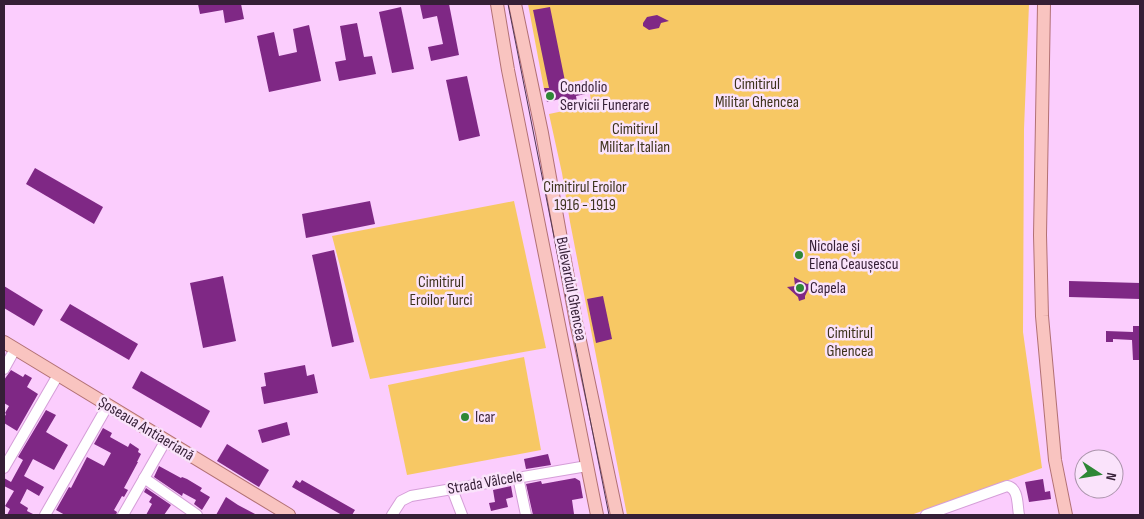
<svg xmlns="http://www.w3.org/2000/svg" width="1144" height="519" viewBox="0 0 1144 519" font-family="'Sofia Sans Condensed',sans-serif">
<rect width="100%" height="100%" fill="#fbcdfd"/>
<g fill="#f7c864">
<path d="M528 4H1029L1024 129 1023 332 1042 468 911 515H627L570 222 562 173 549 114 592 105 587 79 544 89Z"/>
<path d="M514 201 546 348 370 379 332 236Z"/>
<path d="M524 357 541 450 407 475 388 385Z"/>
</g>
<g fill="#7f2885">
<path d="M198 4H241L244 19 225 23 223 10 200 14Z"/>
<path d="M428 4H449L459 55 431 61 428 47 443 44 437 16 423 19 420 5Z"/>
<path d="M401 7 414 69 392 73 379 12Z"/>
<path d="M550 7 566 86 588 81 590 93 576 96 578 108 567 111 566 108H562L560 99 547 102 544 88H549L533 10Z"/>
<path d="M657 15 669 21 661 23 659 28 649 30 643 26V23L647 17Z"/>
<path d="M357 23 364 57 372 56 376 74 339 81 335 62 346 60 340 26Z"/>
<path d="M309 25 321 81 269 92 257 36 274 32 279 56 297 52 293 29Z"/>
<path d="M467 76 480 136 459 141 446 80Z"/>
<path d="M35 168 103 207 94 224 26 184Z"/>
<path d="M370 201 375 224 306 238 302 214Z"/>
<path d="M334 250 354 342 332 347 312 255Z"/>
<path d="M223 276 236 341 203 348 190 283Z"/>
<path d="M794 277 807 284 810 283 811 289 808 290 805 296V299L799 301 798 297 787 287 795 286Z"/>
<path d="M1069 281 1140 283V299L1069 297Z"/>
<path d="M4 286 43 310 34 326 4 308Z"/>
<path d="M603 296 612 339 596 343 587 299Z"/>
<path d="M70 304 138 344 129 360 60 320Z"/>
<path d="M1133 326H1140V360H1133L1132 340 1113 339V342H1106V331L1133 332Z"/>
<path d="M305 365 307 376 314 374 318 393 264 404 261 387 266 386 264 373Z"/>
<path d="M11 370 23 377 25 374 32 378 27 387 38 394 17 431 4 423V418L6 414 5 413 9 406 4 403V380Z"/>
<path d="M141 371 210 411 201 428 132 388Z"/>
<path d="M46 410 56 415 46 432 68 445 54 470 33 459 24 476 44 487 39 496 27 489 20 503 28 508 27 511 35 515H7L10 509 5 506 14 491 4 486V478L11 482 23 460 18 457Z"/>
<path d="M287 422 290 435 262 443 258 430Z"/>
<path d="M103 428 112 433 110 437 128 447 130 443 139 449 138 452 141 454 137 462H138L124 488 128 490 124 497 122 496 114 510 117 512 116 515H65L56 510 69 487 71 488 87 457 104 466 111 453 94 444Z"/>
<path d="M227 444 269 470 259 487 217 461Z"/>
<path d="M548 454 551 465 526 469 524 459Z"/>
<path d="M159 466 181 478 182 477 187 479 202 488 200 491 210 497 202 510 194 504 196 500 183 493 182 496 154 477Z"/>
<path d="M575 478 580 481 583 498 572 500 574 514 568 515H533L526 484 541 481 542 484Z"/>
<path d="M1043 479 1045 492 1050 491 1051 499 1029 502 1025 482Z"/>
<path d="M296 480 300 483 302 480 355 510 352 515H342L292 487Z"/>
<path d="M511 486 513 497 506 499 508 507 491 511 489 503 495 502 493 490Z"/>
<path d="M146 488 171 505 164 515H146L152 504 149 502 152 497 144 492Z"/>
<path d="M226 497 238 505 257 515H216Z"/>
</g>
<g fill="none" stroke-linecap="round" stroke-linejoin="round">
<defs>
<g id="minor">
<path d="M4 369 15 349"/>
<path d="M4 468 58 375"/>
<path d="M518 477 526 515"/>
<path d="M144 478 197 515"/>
<path d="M452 489 462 515"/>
<path d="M45 515 108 405"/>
<path d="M123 515 166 440"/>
<path d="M392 515 401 501 411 496 587 466"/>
<path d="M926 515 1007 486C1019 488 1017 505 1019 515"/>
</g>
<g id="major">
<path d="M497 4 508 70 597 515"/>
<path d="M515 4 542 133 576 322 617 515"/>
<path d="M1044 4 1040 235 1042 316 1055 460 1066 515"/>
<path d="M4 342 289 515"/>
</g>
</defs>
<use href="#minor" stroke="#d59ed8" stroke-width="12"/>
<use href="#major" stroke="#b27174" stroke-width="14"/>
<use href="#minor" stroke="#fff" stroke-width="10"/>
<use href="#major" stroke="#f9c4c0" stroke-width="12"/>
<path stroke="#503751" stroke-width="1" d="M508 4 609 515"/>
</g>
<g fill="#2e8736" stroke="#fae3fb" stroke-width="2">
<circle cx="550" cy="96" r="5"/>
<circle cx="799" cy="255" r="5"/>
<circle cx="800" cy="288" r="5"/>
<circle cx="465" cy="417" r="5"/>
</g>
<g text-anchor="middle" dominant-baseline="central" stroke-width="5" stroke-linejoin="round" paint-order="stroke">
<g font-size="16" fill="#3e331d" stroke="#fae3fb">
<text x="757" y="84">Cimitirul<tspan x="757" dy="18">Militar Ghencea</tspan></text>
<text x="635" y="129">Cimitirul<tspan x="635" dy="18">Militar Italian</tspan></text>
<text x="585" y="187">Cimitirul Eroilor<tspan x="585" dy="18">1916 - 1919</tspan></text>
<text x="441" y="282">Cimitirul<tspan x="441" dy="18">Eroilor Turci</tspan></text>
<text x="850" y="333">Cimitirul<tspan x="850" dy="18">Ghencea</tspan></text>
</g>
<g font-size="16" fill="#351f36" stroke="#fae3fb" text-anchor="start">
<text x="560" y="87">Condolio<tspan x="560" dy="18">Servicii Funerare</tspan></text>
<text x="809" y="246">Nicolae și<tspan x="809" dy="18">Elena Ceaușescu</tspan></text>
<text x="810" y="288">Capela</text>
<text x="475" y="417">Icar</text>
</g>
<g font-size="16" fill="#351f36" stroke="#fae3fb">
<text transform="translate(571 289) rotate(79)">Bulevardul Ghencea</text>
<text transform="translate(146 429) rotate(31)">Șoseaua Antiaeriană</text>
<text transform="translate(485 483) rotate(-10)">Strada Vâlcele</text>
</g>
</g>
<rect width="1144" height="519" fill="none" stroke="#351f36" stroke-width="10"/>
<g transform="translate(1099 474) rotate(102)"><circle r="24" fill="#fae3fb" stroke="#ab95ac"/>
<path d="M0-4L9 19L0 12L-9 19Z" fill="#2e8736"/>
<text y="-8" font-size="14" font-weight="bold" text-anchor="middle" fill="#351f36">N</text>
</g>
</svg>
